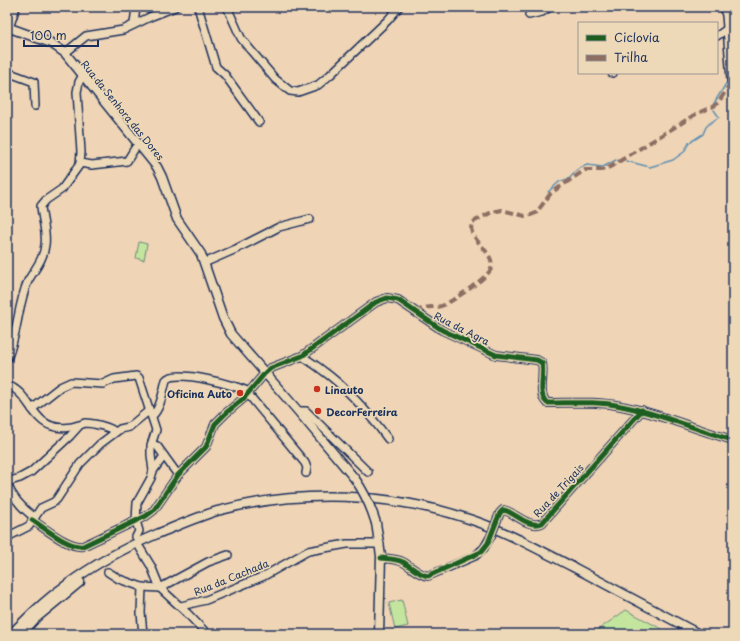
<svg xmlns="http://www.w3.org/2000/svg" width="740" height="641" viewBox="0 0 740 641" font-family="'Playpen Sans',sans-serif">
<rect width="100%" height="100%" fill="#efd4b5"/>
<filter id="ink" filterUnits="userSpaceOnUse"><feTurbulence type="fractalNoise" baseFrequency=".025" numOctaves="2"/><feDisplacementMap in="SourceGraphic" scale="8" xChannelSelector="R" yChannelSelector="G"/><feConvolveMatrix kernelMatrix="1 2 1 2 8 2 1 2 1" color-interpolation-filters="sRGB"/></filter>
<g filter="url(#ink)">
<g fill="#c3e59e" stroke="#6f8a7e">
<path d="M139 242 147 244 144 260 136 258Z"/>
<path d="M402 600 408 626 395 629 389 603Z"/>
<path d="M626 610 671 634H592Z"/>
</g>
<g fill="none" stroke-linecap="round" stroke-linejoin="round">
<g stroke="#5f90b4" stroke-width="1.5">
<path d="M713 105 727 82"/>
<path d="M626 161 650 167 673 160 684 152 689 143 703 134 706 127 710 123 719 117 714 110"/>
<path d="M548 192 559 182 570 178 574 173 582 167 587 165 603 167 616 160"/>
</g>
<defs>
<g id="minor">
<path d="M198 7 216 67 225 75 259 122"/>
<path d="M227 7 241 38 248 47 275 79 290 91 298 92 318 85 330 75 388 20 399 7"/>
<path d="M723 7 726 15 731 80 733 86"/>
<path d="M529 15 542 12 550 7"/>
<path d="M134 24 136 7"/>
<path d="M9 28 16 7"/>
<path d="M717 36 727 29"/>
<path d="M65 53 86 36 123 30 152 16 175 7"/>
<path d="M7 72 34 82 35 106"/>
<path d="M612 73H613"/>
<path d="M80 163 92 165 127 161 135 148 139 145"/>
<path d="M204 263 236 249 279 227 310 219"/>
<path d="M302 356C309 361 316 365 322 370 346 387 371 416 388 439"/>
<path d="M7 359C18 334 17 306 28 281 34 270 44 259 45 245 47 233 42 219 41 206L46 200 62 189 80 164 81 152 77 92 79 82 83 75"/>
<path d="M7 385C28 392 32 420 52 426 60 429 71 428 79 425 80 425 85 423 85 423 92 423 111 427 115 432"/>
<path d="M248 394 305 463 307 468 306 473"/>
<path d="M32 409 60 387 71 382 103 384 114 379 136 376 139 378 156 430 151 445V455L153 471 151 478 137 503 136 521 139 531 136 537"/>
<path d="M298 411H306L368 472"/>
<path d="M152 416C161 408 163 391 166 380 174 368 238 386 249 392"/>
<path d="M152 444 157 446 178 475"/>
<path d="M153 471 164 456"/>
<path d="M7 482 20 478 31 472 70 436 79 426"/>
<path d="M7 483C12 498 22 508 34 517"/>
<path d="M32 520C45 528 68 548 83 546L146 516 154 510 178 475 206 447 215 424 226 413 244 398 265 373 271 368 302 356 376 302 387 298 398 300 442 330 496 355 537 360 542 363C545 375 537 394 547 403 572 403 597 401 621 406 659 413 696 430 733 440"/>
<path d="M497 520 500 513 503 510 507 511C518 516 530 528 542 523L642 410"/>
<path d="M7 537 29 526 41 508 54 502 57 499 80 464 100 444 120 429 129 427 146 413H151"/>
<path d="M140 548 151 566 160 588 187 613 207 634"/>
<path d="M381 558C389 559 396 559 403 562 412 567 419 575 428 576L475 556 484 548 491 536"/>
<path d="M108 572 119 579 142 587 160 588 208 562 228 555"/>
<path d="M142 587 141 613 143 634"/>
<path d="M181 606 206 600 264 576 308 551 347 544H380"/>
</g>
<g id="major">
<path d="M7 27 51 43 65 53 157 167 162 177 177 219 201 254 223 318 231 334 298 411 355 479"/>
<path d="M376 523 381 556 379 634"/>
<path d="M11 634C28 617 45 600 65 586 93 565 124 548 157 534 177 526 197 517 217 511 300 489 391 492 472 520 508 532 541 551 575 568 616 590 658 612 699 634"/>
<path d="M21 634 35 619 80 582"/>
</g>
</defs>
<use href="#minor" stroke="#1b2f5e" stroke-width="10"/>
<use href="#major" stroke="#1b2f5e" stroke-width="11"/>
<use href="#minor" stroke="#edd9b7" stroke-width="7"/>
<use href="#major" stroke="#edd9b7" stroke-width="8"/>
<defs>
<path id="minor-bridge" d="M491 536 497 520"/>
<path id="major-bridge" d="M355 479C365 493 371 507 376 523"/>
</defs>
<use href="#minor-bridge" stroke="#1b2f5e" stroke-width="10" stroke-linecap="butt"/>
<use href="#major-bridge" stroke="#1b2f5e" stroke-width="11" stroke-linecap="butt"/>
<use href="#minor-bridge" stroke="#edd9b7" stroke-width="7"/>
<use href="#major-bridge" stroke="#edd9b7" stroke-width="8"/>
<path stroke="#8d6e63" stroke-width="4" stroke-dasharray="8 4" stroke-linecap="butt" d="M415 313C428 303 433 310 444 305 454 300 487 278 491 269 498 253 463 237 473 222L492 212 502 210 525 216 531 215 536 213 551 193 585 170H602L610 167 696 114 714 106 718 103 729 86 732 84"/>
<defs>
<g id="cycleway">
<path d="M32 520C45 528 68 548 83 546L146 516 154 510 178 475 206 447 215 424 226 413 244 398 265 373 271 368 302 356 376 302 387 298 398 300 442 330 496 355 537 360 542 363C545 375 537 394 547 403 572 403 597 401 621 406 659 413 696 430 733 440"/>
<path d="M381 558C389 559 396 559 403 562 412 567 419 575 428 576L481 552 488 543 497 520 500 513 503 510 507 511C518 516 530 528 542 523L642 410"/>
</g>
</defs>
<use href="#cycleway" stroke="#edd9b7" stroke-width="8"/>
<use href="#cycleway" stroke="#1b5e20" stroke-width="5"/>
</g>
</g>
<g fill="#c8321e" stroke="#edd9b7" stroke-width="1.5">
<circle cx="317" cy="389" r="4"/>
<circle cx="240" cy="393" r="4"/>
<circle cx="318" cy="411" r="4"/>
</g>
<g text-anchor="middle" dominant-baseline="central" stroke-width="3.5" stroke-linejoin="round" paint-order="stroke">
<g font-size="10" fill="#1b2f5e" stroke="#edd9b7">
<text transform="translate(123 110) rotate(51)">Rua da Senhora das Dores</text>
<text transform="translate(462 328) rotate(27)">Rua da Agra</text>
<text transform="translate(558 490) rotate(-47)">Rua de Trigais</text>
<text transform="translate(231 577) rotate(-22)">Rua da Cachada</text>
</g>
<g font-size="10" font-weight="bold" fill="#1b2f5e" stroke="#edd9b7" text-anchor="start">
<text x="325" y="389">Linauto</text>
<text x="232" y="393" text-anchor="end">Oficina Auto</text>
<text x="326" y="411">DecorFerreira</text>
</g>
</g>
<rect width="740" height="641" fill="none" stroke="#edd9b7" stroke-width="24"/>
<rect x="12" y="12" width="716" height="617" fill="none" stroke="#1b2f5e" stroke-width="1.5" filter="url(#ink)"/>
<rect x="578" y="22" width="140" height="52" fill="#edd9b7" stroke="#999593"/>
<rect x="586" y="35" width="20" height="6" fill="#1b5e20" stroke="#999593"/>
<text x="614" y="42" font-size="12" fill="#1b2f5e">Ciclovia</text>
<rect x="586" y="55" width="20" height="6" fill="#8d6e63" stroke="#999593"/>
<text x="614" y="62" font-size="12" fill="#1b2f5e">Trilha</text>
<path d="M24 40v6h74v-6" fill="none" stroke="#1b2f5e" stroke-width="2"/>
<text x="30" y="40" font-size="12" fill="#1b2f5e" stroke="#edd9b7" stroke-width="3" paint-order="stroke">100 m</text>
</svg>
